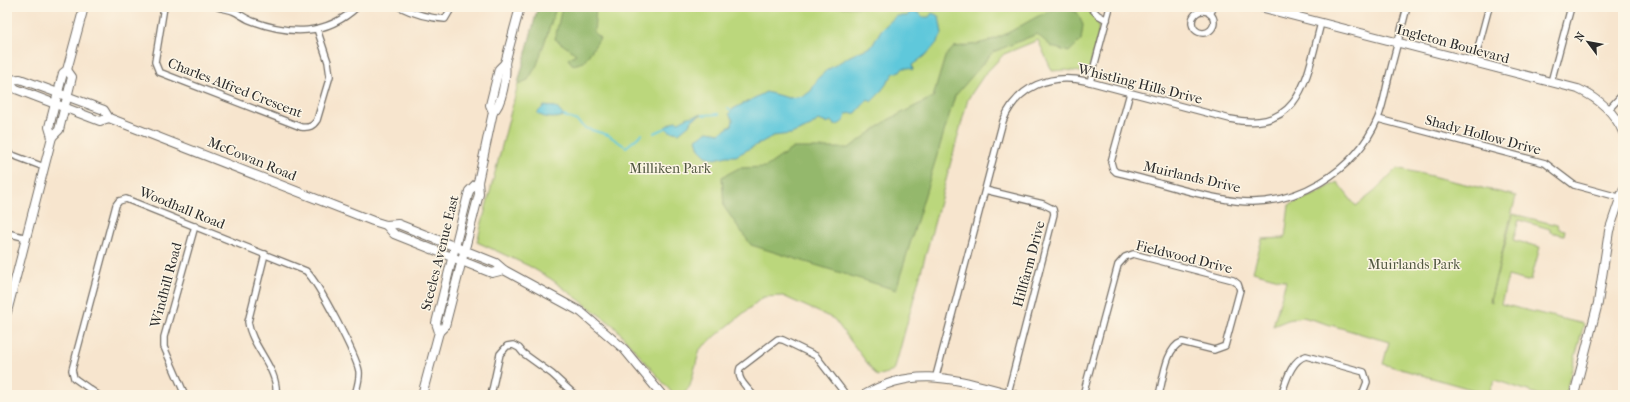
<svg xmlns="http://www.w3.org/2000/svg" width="1630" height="402" viewBox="0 0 1630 402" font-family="'IM FELL French Canon',serif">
<rect width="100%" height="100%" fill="#fcf5e5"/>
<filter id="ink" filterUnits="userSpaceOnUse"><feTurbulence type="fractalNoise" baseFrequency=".025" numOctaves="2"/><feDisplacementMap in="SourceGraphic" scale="8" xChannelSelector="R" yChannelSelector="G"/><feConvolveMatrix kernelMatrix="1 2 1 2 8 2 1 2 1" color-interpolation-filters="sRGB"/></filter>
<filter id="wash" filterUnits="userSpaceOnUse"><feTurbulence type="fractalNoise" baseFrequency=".012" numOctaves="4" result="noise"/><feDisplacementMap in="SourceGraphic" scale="16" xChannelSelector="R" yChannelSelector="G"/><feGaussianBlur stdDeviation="0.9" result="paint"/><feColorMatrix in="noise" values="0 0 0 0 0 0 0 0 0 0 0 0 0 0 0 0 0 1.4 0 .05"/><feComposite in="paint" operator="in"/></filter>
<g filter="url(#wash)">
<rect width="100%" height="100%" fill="#f7e5ce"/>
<g fill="#bbd77c" stroke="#738154">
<path d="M538 7H1086L1099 23 1098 35 1088 73 1065 70 1052 71 1038 40 1004 54 984 75 968 99 894 371 877 376 834 319 783 296 763 297 700 349 690 386 683 395H674L613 325 551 279 529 266 477 242Z"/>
<path d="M1397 168 1516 196 1490 301 1492 302 1491 297 1513 214 1557 225 1559 229 1565 230 1564 235 1550 232V229L1519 220 1513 240 1540 247 1531 280 1528 279 1527 281 1508 276 1501 304 1584 324 1565 395H1540L1495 380 1488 394 1383 364 1389 342 1303 317 1288 320 1273 326 1286 281 1253 272 1262 239 1285 238 1289 205 1314 195 1337 182 1356 206 1374 192Z"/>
</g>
<g fill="#94b86c" stroke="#60724c">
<path d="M538 7H555V11L537 65 528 80 518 84Z"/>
<path d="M562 7H596L594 33 600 38 584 62 573 65 568 59 576 54 555 39Z"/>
<path d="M1061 7 1077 12 1083 25 1081 40 1069 52 1052 47 1037 34 993 52 955 96 896 290 751 245 724 207 722 177 739 168 766 167 793 148H849L888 120 933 97 945 57 954 47C964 46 975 45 985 42 1012 35 1034 14 1061 7Z"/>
</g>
<g fill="#5fc8db" stroke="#457a83">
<path d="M911 11 919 13 923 17H929L932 13 939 16 942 34C935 48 925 56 912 65L913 70 909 68H903L900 72 894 73C886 84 880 94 871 102L868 99 856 113 846 114C845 121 841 125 834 125L831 121 827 123 818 120 811 126 791 134 773 136 736 156H727L715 159 706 156 699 149 696 139 708 131 720 133 732 125 733 120 729 114 733 109 766 92 789 98 804 96 811 91 818 78 827 70 850 56 872 46 881 30 896 16H907Z"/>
<path d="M544 106 556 107 564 116C556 119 544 119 537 113Z"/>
<path d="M703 114 693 119 691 123 679 133 669 131 665 127 675 121 679 122 688 117Z"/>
</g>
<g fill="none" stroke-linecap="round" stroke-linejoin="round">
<g stroke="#5fc8db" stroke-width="2">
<path d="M728 109 731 111"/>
<path d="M703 115 719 114"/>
<path d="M564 116 577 121 585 128 608 135 626 147 642 134"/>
<path d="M654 133 666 128"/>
</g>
</g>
</g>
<g filter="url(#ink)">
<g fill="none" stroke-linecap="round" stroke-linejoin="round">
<defs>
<g id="street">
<path d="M164 7 155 62 159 72 301 127C310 128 313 126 317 120L330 76 328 62 317 29"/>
<path d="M218 7C223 9 229 9 233 11 240 14 246 19 252 21 290 35 326 36 357 7"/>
<path d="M400 7C414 14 429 18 445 19L452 7"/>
<path d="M1090 7 1098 15 1107 20"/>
<circle cx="1203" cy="22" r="11"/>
<path d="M1210 14 1214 7"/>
<path d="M1474 63 1489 7"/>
<path d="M1090 82 1110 7"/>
<path d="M1551 82 1571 7"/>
<path d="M1130 93 1111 162 1113 169 1116 172C1156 181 1196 196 1236 201 1295 208 1355 172 1378 118 1383 106 1385 93 1388 80 1394 56 1401 31 1407 7"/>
<path d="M1609 109 1623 94"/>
<path d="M1378 119 1545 163 1574 185 1622 198"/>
<path d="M7 153 44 167"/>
<path d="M985 190 1043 204 1053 209 1054 214 1008 393"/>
<path d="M7 233 27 238"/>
<path d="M265 254 248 322C252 348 279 369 276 395"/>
<path d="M936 376 1003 121C1017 86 1051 73 1086 81L1230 119C1302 135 1307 75 1321 23"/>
<path d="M98 395 74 378 72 370 116 205 119 201 126 199 306 271C318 282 356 355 359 371 360 379 357 387 355 395"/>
<path d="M185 395 164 347V337L195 226"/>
<path d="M491 395 500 354 507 346 513 345 519 348 523 353 552 374 575 395"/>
<path d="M753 395C747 387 736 379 740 368L778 339 783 340 816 356 846 395"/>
<path d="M1083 395 1118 265 1125 257 1133 254 1233 280 1238 284 1240 290 1225 346 1214 350 1182 342C1166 347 1163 380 1159 395"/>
<path d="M1281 395C1286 382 1291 360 1306 356L1364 372 1367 382 1362 395"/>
</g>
<g id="secondary">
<path d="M1260 7 1578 89C1598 98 1614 111 1623 132"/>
<path d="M7 80 20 79 104 110 109 118 373 221 386 225 398 224 496 263 504 270 581 312 624 349 662 395"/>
<path d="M7 80 16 89 100 121 109 118"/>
<path d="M493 112 490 105 499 69 505 63"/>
<path d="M52 137 49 127 63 73 67 70 84 7"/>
<path d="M386 225 394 234 492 273 504 270"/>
<path d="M7 312 52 137 59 130 72 77 67 70"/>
<path d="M439 332 436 323 469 191 478 182"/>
<path d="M422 395 439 332 445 326 479 194 478 182 493 112C502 105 507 75 505 63L520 7"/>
<path d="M864 395C918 363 959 381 1015 395"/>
<path d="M1574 395 1598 303 1609 231 1623 190"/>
</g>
</defs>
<use href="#street" stroke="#726c64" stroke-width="8"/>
<use href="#secondary" stroke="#726c64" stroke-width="10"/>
<use href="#street" stroke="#fff" stroke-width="5.5"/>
<use href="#secondary" stroke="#fff" stroke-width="8"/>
</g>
</g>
<g text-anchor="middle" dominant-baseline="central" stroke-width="3" stroke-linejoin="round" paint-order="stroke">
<g font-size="14" fill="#2b2b2b" stroke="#fcf5e5">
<text transform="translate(1453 44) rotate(15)">Ingleton Boulevard</text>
<text transform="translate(1140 84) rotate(14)">Whistling Hills Drive</text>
<text transform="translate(235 88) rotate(21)">Charles Alfred Crescent</text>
<text transform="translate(1483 135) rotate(15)">Shady Hollow Drive</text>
<text transform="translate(252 159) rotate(22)">McCowan Road</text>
<text transform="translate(1192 177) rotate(13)">Muirlands Drive</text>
<text transform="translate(182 208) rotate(22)">Woodhall Road</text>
<text transform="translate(440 253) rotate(-76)">Steeles Avenue East</text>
<text transform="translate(1184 257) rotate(14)">Fieldwood Drive</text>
<text transform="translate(1029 264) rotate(-75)">Hillfarm Drive</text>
<text transform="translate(166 285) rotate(-75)">Windhill Road</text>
</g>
<g font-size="14" fill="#4f563f" stroke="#fcf5e5">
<text x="670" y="168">Milliken Park</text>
<text x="1414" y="264">Muirlands Park</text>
</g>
</g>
<rect width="1630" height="402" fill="none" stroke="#fcf5e5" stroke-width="24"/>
<g transform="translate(1588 42) rotate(302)" stroke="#fcf5e5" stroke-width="3" paint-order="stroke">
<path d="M0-3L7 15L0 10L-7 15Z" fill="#2b2b2b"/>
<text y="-6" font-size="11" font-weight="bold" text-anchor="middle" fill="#2b2b2b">N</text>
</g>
</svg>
